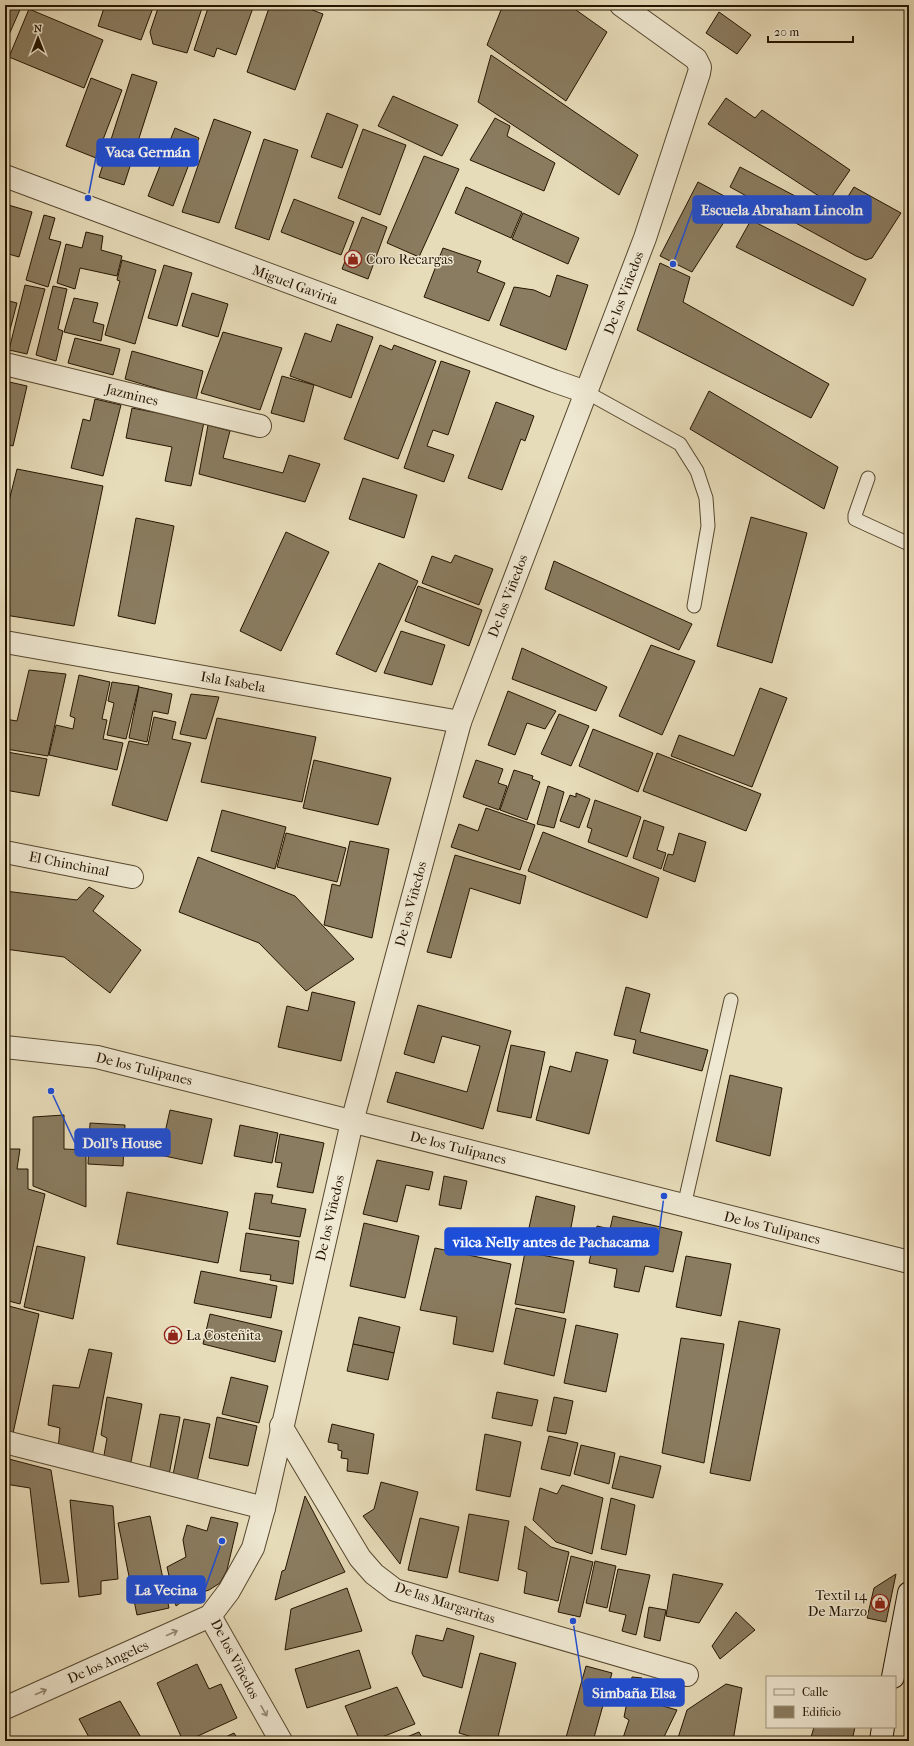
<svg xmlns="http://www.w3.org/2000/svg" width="914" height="1746" viewBox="0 0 914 1746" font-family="'IM FELL French Canon',serif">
<rect width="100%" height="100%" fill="#e7dcb9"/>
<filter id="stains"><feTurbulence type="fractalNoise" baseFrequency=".005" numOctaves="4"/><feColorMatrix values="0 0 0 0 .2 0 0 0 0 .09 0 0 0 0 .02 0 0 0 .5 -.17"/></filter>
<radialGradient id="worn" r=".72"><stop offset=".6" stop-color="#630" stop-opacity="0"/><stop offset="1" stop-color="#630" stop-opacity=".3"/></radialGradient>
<g fill="#8a7c60" stroke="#251500">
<path d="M5 5H22L8 37 5 36Z"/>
<path d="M105 5H154L141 40 98 26Z"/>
<path d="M159 5H203L187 53 153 44 150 32Z"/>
<path d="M209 5H254L236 55 217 48 214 57 194 50Z"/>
<path d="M270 5H299L323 14 295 90 247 72Z"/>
<path d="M503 5H569L607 32 566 101 487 45Z"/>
<path d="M29 9 103 40 84 88 9 57Z"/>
<path d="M719 12 751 35 737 54 706 33Z"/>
<path d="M491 55 638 155 619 195 478 102Z"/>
<path d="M132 74 157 82 124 185 99 177Z"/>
<path d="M91 78 122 90 96 158 66 146Z"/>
<path d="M393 96 458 125 442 156 378 126Z"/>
<path d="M726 98 755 118 762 110 850 170 828 202 708 124Z"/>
<path d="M327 113 358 125 342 168 311 157Z"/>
<path d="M495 118 510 126 507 136 555 163 544 191 470 160Z"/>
<path d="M214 119 251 132 219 223 182 212Z"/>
<path d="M175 128 199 138 173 206 148 196Z"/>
<path d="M363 129 406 145 380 215 338 198Z"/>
<path d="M264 139 298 150 269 240 235 228Z"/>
<path d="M424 156 459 169 419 257 387 243Z"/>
<path d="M740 167 835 217 854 187 901 213 872 258 866 260 856 256 730 187Z"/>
<path d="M698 182 728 198 720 216 726 219 692 272 660 256Z"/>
<path d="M466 187 522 212 511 238 455 213Z"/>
<path d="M294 199 354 222 341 255 281 232Z"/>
<path d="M5 204 32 212 19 257 5 253Z"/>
<path d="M523 213 579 238 568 264 512 239Z"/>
<path d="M44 215 55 218 49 239 61 242 48 287 26 280Z"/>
<path d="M362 217 387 227 368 279 342 269Z"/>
<path d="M751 220 866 279 853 306 736 247Z"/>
<path d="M86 232 103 236 101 250 122 256 117 276 80 268 75 289 57 283 66 244 82 248Z"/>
<path d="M443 248 481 261 477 272 505 283 489 321 424 297Z"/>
<path d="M122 260 156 270 135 344 105 335 120 281 117 280Z"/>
<path d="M660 263 690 277 683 302 829 384 811 418 637 330Z"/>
<path d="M164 265 192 273 177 326 148 318Z"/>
<path d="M557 275 588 285 566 350 500 325 514 287 534 290 550 297Z"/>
<path d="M25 285 45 289 27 354 9 350Z"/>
<path d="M53 286 67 289 58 329 63 331 56 361 36 355Z"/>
<path d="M192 293 228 304 218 337 182 326Z"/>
<path d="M74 298 98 303 93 322 104 325 101 341 64 332Z"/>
<path d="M5 300 17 303 5 349Z"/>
<path d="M337 324 373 337 351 398 290 376 305 333 331 342Z"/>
<path d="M223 332 282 348 260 410 201 393Z"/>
<path d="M75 338 120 349 113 375 68 363Z"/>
<path d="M380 345 392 350 394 345 436 361 398 459 344 439Z"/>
<path d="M132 351 203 371 196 400 125 379Z"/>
<path d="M441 361 470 371 448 435 433 430 427 446 454 455 444 482 404 468Z"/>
<path d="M282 376 314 385 304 422 271 413Z"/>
<path d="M5 381 27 386 13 446 5 444Z"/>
<path d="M709 391 838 467 824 509 690 429Z"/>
<path d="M95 399 121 405 103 476 71 468 83 419 90 421Z"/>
<path d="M496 402 534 416 525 441 521 439 502 490 468 478Z"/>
<path d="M132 408 204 422 191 486 165 481 172 447 126 438Z"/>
<path d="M208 425 230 431 223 458 283 473 289 455 320 464 305 502 199 474Z"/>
<path d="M17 469 103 486 74 626 5 615V517Z"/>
<path d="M363 478 417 495 404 538 349 519Z"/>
<path d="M751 517 807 533 772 663 717 646Z"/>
<path d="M136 518 174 526 155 624 118 616Z"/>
<path d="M286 532 329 552 281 651 240 631Z"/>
<path d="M455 555 493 569 479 605 422 583 432 556 451 563Z"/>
<path d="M554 561 692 624 679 650 545 589Z"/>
<path d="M379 563 418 581 376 672 336 654Z"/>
<path d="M418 586 482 610 469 646 405 621Z"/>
<path d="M401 631 445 645 432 685 384 673Z"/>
<path d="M651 645 695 661 662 735 619 716Z"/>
<path d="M522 648 607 687 596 711 512 679Z"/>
<path d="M29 670 66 674 48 756 6 749 5 719 17 721Z"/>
<path d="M79 675 110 682 102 719 107 720 103 739 123 743 117 770 49 755 56 725 73 729 75 718 70 716Z"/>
<path d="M112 682 139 686 126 739 107 735 114 703 108 701Z"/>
<path d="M139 687 172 694 168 714 153 711 147 742 129 738Z"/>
<path d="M760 688 787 698 752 787 671 756 679 735 734 756Z"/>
<path d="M508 691 556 711 545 729 527 723 515 755 488 745Z"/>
<path d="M191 694 219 697 206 739 180 734Z"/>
<path d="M559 714 589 726 571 766 541 754Z"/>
<path d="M154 717 176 722 172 739 191 743 167 821 112 805 129 741 148 745Z"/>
<path d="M217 718 316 737 302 802 201 782Z"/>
<path d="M593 729 653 753 638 792 579 766Z"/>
<path d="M7 752 47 759 39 796 5 790V762Z"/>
<path d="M657 753 761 794 746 831 643 791Z"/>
<path d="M314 760 391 778 378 825 303 808Z"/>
<path d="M476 760 503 769 498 783 507 786 499 810 463 797Z"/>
<path d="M514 770 533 776 532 779 540 782 527 820 500 810Z"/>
<path d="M548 786 564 792 554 828 537 824Z"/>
<path d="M576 793 590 799 579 828 560 821 570 795 576 797Z"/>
<path d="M595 800 641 817 627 857 588 842 592 829 587 827Z"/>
<path d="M486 808 535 825 520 870 451 847 459 824 478 831Z"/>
<path d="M222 810 286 827 275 869 211 851Z"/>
<path d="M644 820 664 827 657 850 666 853 661 869 633 858Z"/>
<path d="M543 832 659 878 647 918 528 871Z"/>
<path d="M286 833 346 848 337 882 277 867Z"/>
<path d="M679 833 706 842 695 882 663 870 668 854 673 855Z"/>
<path d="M350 841 389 849 372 938 324 925 332 884 340 886Z"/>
<path d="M455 855 526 876 520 904 470 888 451 958 427 952Z"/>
<path d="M198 857 295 896 354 959 306 991 259 943 179 912Z"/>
<path d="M89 887 104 896 93 911 141 950 110 993 64 957 5 949V891L77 900Z"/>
<path d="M626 987 650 994 640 1032 708 1050 702 1071 633 1053 636 1040 614 1035Z"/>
<path d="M312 992 355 1002 341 1061 278 1047 287 1006 308 1011Z"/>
<path d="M418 1005 511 1031 483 1129 387 1102 396 1072 467 1092 480 1046 442 1036 434 1063 404 1054Z"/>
<path d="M511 1045 545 1052 531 1118 497 1111Z"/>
<path d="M576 1052 608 1060 589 1134 536 1120 550 1066 571 1072Z"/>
<path d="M730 1075 782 1088 770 1156 716 1141Z"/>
<path d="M170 1110 212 1119 202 1164 160 1155Z"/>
<path d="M64 1115V1149L86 1150V1207L33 1186V1117Z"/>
<path d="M90 1123 125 1125 123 1166 88 1164Z"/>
<path d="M240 1125 278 1133 272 1163 234 1156Z"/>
<path d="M280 1134 324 1143 313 1193 277 1187 282 1163 275 1162Z"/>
<path d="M5 1149H20L17 1169H28V1189L45 1194 20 1304 5 1300Z"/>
<path d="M377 1160 433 1172 429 1190 406 1185 397 1222 363 1214Z"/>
<path d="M444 1176 467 1181 461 1209 439 1205Z"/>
<path d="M127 1192 228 1212 218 1263 117 1244Z"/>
<path d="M255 1193 273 1195 271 1203 306 1209 300 1237 249 1229Z"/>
<path d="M536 1196 575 1206 567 1249 556 1247V1253L525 1246Z"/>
<path d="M613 1216 682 1232 673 1272 645 1266 639 1292 614 1287 617 1269 589 1263 597 1226 610 1229Z"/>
<path d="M364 1223 419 1236 405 1298 350 1286Z"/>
<path d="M246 1233 299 1241 293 1284 270 1280 271 1275 240 1271Z"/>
<path d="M37 1246 85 1257 73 1319 24 1307Z"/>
<path d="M435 1248 511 1264 493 1352 453 1344 457 1317 420 1310Z"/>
<path d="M525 1252 574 1261 564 1313 515 1304Z"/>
<path d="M686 1256 731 1264 721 1316 676 1307Z"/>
<path d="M201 1271 277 1286 271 1318 194 1303Z"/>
<path d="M5 1305 39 1314 12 1438 5 1435Z"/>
<path d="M516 1308 566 1319 554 1376 504 1364Z"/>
<path d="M210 1314 282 1331 275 1362 203 1344Z"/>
<path d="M359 1317 400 1327 394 1353 353 1344Z"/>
<path d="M739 1321 780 1329 750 1481 710 1473Z"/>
<path d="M576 1325 618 1334 606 1392 564 1383Z"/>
<path d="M681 1338 724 1344 704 1463 662 1453Z"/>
<path d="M353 1344 394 1353 388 1380 347 1371Z"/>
<path d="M89 1349 112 1353 92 1456 58 1449 60 1428 48 1425 53 1385 79 1388Z"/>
<path d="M231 1377 268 1386 259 1423 222 1414Z"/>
<path d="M497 1392 538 1400 532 1426 492 1418Z"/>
<path d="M107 1397 142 1404 130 1467 103 1461 107 1438 101 1435Z"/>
<path d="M554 1397 573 1401 566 1434 547 1431Z"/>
<path d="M160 1414 180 1417 169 1475 149 1472Z"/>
<path d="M217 1417 257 1426 248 1466 209 1458Z"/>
<path d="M184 1419 210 1424 196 1486 172 1480Z"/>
<path d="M332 1424 374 1434 368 1474 347 1471 348 1459 341 1458 342 1451 338 1450V1444L328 1442Z"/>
<path d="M485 1434 521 1442 510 1497 476 1490Z"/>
<path d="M549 1436 578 1443 570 1476 541 1469Z"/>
<path d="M581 1445 615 1453 609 1484 574 1474Z"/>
<path d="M620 1456 661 1466 653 1498 612 1488Z"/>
<path d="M5 1458 51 1470 69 1582 41 1584 30 1488 5 1484Z"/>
<path d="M381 1482 418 1492 400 1564 363 1516 374 1509Z"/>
<path d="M562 1485 603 1498 592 1554 556 1542 533 1520 540 1488 557 1494Z"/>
<path d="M305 1496 345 1572 275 1600 282 1571 285 1570Z"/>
<path d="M611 1498 635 1505 626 1555 601 1549Z"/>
<path d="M70 1500 113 1506 118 1579 101 1581V1594L79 1597Z"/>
<path d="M469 1514 509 1521 498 1581 459 1572Z"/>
<path d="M150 1516 169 1608 137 1615 118 1523Z"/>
<path d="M211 1517 238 1523 227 1570 220 1583 209 1590 197 1594 194 1593 176 1606 167 1567 186 1557 183 1540 187 1525 207 1531Z"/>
<path d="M420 1518 459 1527 447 1578 408 1570Z"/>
<path d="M525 1526 551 1547 569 1552 558 1601 524 1593 527 1572 518 1569Z"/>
<path d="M571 1556 593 1562 580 1617 558 1612Z"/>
<path d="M595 1561 616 1566 607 1608 586 1603Z"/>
<path d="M618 1569 650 1575 636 1635 622 1631 626 1615 609 1611Z"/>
<path d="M673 1574 723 1584 699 1623 666 1616Z"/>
<path d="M896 1574 886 1622 867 1618 874 1588Z"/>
<path d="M347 1588 362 1631 285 1650 291 1609Z"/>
<path d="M649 1607 666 1610 660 1641 644 1637Z"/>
<path d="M736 1612 755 1630 720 1659 712 1646Z"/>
<path d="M447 1628 474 1636 462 1688 423 1676 412 1653 416 1635 443 1641Z"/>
<path d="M359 1650 371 1688 307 1708 295 1669Z"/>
<path d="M480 1653 516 1663 497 1741H486L459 1733Z"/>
<path d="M197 1664 209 1689 221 1684 237 1718 187 1741H183L157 1683Z"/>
<path d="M586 1666 612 1673 593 1741H565Z"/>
<path d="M632 1677 642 1678 638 1699 677 1710 662 1741H622L629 1720 624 1717Z"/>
<path d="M726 1684 742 1688 733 1741H677L687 1710Z"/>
<path d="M397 1687 415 1724 372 1741H360L345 1706Z"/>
<path d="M120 1701 143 1741H91L79 1719Z"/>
<path d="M814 1727H855L852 1741H810Z"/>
<path d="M419 1732 424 1741H397Z"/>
<path d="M234 1733 239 1741H217Z"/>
</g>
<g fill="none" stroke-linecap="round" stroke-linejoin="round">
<defs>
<g id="lane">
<path d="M586 392 680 444 697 471 706 498 708 526 694 606"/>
<path d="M868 478 855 515V519L909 544"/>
<path d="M684 1206 731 1000"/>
</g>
<g id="street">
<path d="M5 176 554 381 586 392"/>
<path d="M5 364 260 426"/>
<path d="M5 642 460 722"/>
<path d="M5 852 132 877"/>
<path d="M5 1047 97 1057 909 1262"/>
<path d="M281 1426 360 1558 374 1574 395 1590 687 1675"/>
<path d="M5 1442 264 1508"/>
<path d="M210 1616 281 1741"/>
<path d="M5 1708 210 1616 229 1591 253 1548 264 1508 352 1122 460 722 645 238 699 73 700 67 696 59 621 5"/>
</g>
<g id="secondary">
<path d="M893 1677 909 1593"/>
<path d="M881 1741 883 1727"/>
</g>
</defs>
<use href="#lane" stroke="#56472e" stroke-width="15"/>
<use href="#street" stroke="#56472e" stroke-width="24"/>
<use href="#secondary" stroke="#251500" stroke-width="24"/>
<use href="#lane" stroke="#efe8d2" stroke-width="13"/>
<use href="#street" stroke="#efe8d2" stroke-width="22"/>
<use href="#secondary" stroke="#efe8d2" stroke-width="22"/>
</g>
<defs><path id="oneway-shaft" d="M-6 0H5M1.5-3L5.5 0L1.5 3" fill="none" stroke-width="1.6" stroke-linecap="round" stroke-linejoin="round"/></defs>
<g stroke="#948974">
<use href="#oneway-shaft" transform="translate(172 1633) rotate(-24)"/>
<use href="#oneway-shaft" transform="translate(41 1692) rotate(-24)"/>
<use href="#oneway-shaft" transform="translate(264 1711) rotate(61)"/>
</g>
<defs>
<symbol id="shop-ring" viewBox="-11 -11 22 22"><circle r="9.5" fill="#efe8d2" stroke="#8f2418" stroke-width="1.5"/><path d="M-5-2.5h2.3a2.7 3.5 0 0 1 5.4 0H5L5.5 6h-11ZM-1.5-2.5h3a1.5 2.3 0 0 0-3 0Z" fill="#8f2418"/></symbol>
</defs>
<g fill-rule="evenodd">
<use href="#shop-ring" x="343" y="249" width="20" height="20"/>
<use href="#shop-ring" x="163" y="1325" width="20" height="20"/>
<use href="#shop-ring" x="870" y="1593" width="20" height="20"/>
</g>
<g text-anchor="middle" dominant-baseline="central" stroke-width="3" stroke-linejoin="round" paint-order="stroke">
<g font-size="14" fill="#251500" stroke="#efe8d2" text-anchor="start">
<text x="366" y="259">Coro Recargas</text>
<text x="186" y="1335">La Costeñita</text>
<text x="867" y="1595" text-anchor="end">Textil 14<tspan x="867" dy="16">De Marzo</tspan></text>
</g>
<g font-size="14" fill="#251500" stroke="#efe8d2">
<text transform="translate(295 285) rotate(20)">Miguel Gaviria</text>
<text transform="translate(624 293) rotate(-69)">De los Viñedos</text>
<text transform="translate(132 395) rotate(14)">Jazmines</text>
<text transform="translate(508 596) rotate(-69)">De los Viñedos</text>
<text transform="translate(233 682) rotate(10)">Isla Isabela</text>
<text transform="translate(69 864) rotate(11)">El Chinchinal</text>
<text transform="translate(411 904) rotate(-75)">De los Viñedos</text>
<text transform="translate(144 1069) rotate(14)">De los Tulipanes</text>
<text transform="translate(458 1148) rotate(14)">De los Tulipanes</text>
<text transform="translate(330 1218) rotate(-77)">De los Viñedos</text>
<text transform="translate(772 1228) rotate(14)">De los Tulipanes</text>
<text transform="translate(445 1603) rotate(18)">De las Margaritas</text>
<text transform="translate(235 1659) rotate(62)">De los Viñedos</text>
<text transform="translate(108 1662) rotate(-24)">De los Angeles</text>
</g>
</g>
<path fill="none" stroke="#1d4ed8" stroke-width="1.5" d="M88 198L97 152M673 264L693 209M51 1091L75 1143M664 1196L658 1241M222 1541L205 1589M573 1621L584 1693"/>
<g fill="#1d4ed8" stroke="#efe8d2" stroke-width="1.5">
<circle cx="88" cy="198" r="4"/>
<circle cx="673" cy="264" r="4"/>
<circle cx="51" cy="1091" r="4"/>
<circle cx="664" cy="1196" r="4"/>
<circle cx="222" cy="1541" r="4"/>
<circle cx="573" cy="1621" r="4"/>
</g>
<g fill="#1d4ed8" stroke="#1d4ed8" stroke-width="1.5">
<rect x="97" y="139" width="101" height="27" rx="4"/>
<rect x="693" y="196" width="178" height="27" rx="4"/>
<rect x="75" y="1129" width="95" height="27" rx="4"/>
<rect x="445" y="1228" width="213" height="27" rx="4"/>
<rect x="127" y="1576" width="78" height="27" rx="4"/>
<rect x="584" y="1679" width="100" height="27" rx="4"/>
</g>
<g font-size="15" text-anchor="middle" font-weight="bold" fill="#fff">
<text x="148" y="157">Vaca Germán</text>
<text x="782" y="215">Escuela Abraham Lincoln</text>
<text x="122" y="1148">Doll's House</text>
<text x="551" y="1247">vilca Nelly antes de Pachacama</text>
<text x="166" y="1595">La Vecina</text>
<text x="634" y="1698">Simbaña Elsa</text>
</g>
<rect width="914" height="1746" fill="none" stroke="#e7dcb9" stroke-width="20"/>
<rect x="6" y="6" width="902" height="1734" fill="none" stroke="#251500" stroke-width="2"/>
<rect x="10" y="10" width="894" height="1726" fill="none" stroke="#251500"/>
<rect x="766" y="1676" width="130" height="52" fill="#efe8d2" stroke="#9e947e"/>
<rect x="774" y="1689" width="20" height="6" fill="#efe8d2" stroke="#9e947e"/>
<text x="802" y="1696" font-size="12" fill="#251500">Calle</text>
<rect x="774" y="1706" width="20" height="12" fill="#8a7c60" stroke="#9e947e"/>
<text x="802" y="1716" font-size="12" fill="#251500">Edificio</text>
<g transform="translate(38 38)" stroke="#efe8d2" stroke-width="3" paint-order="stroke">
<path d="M0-3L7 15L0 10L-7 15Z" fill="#251500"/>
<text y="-6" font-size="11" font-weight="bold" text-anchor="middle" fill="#251500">N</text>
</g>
<path d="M768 36v6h85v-6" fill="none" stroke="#251500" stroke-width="2"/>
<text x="774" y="36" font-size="12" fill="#251500" stroke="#efe8d2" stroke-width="3" paint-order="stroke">20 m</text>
<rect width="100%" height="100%" filter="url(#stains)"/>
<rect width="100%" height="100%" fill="url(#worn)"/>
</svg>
